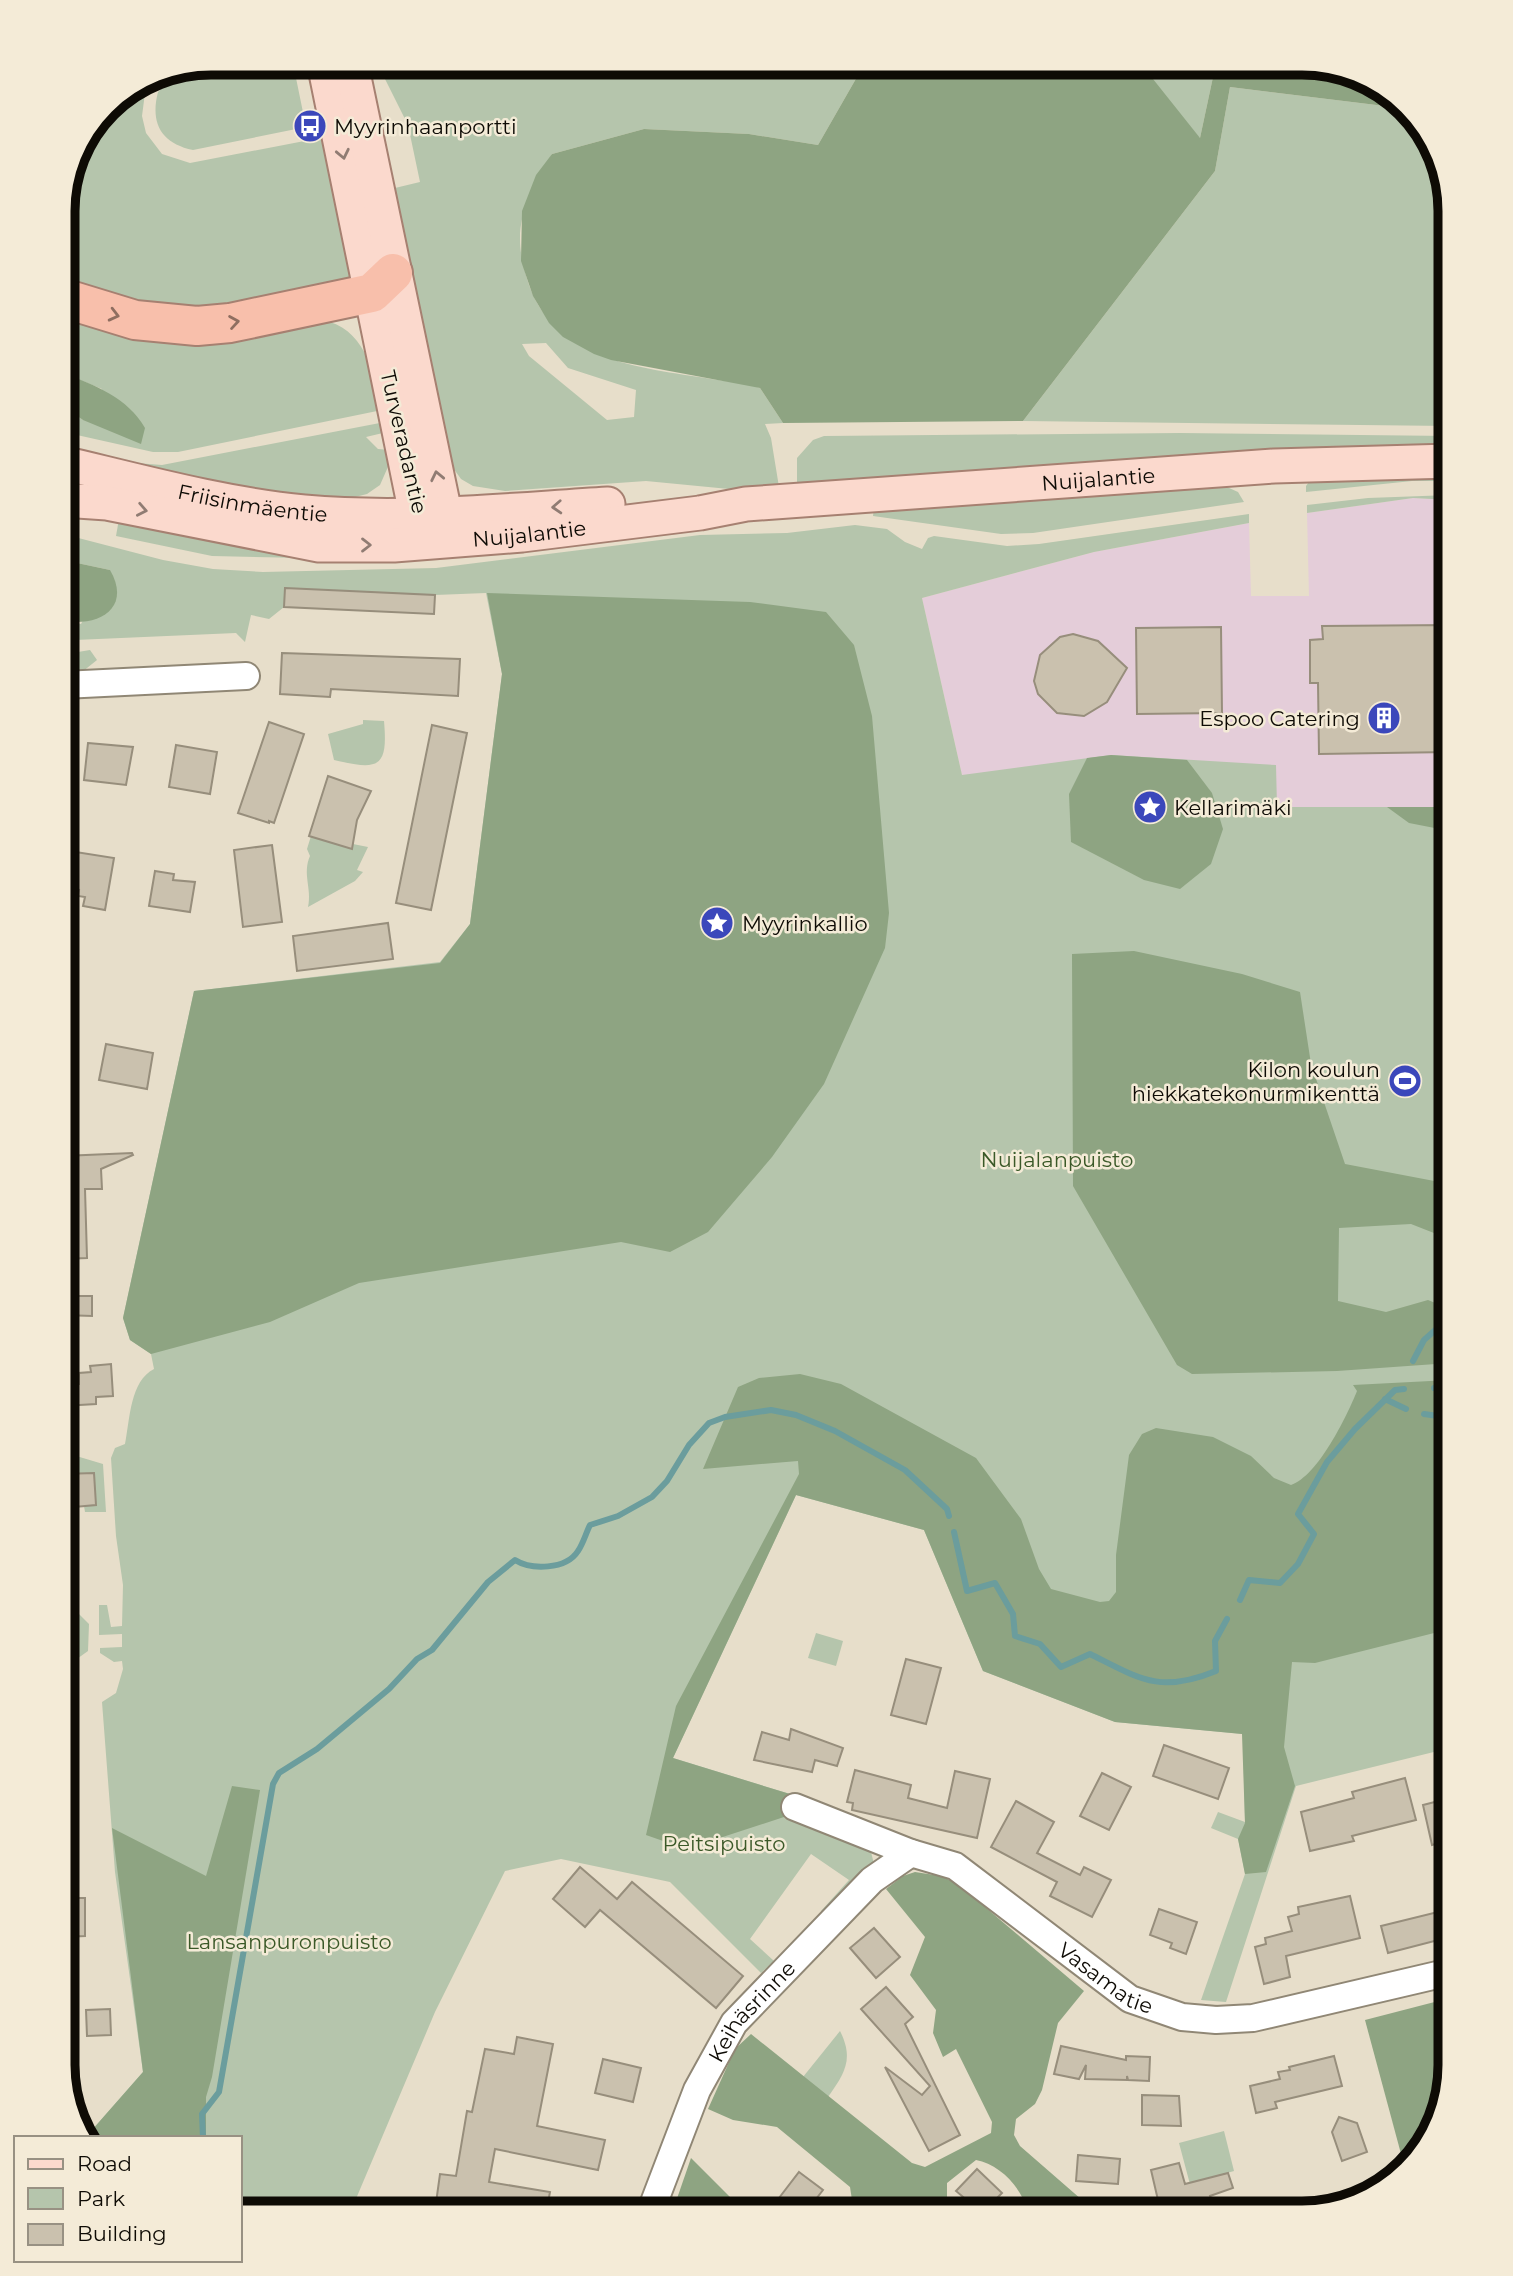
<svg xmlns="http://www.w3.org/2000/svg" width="1513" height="2276" viewBox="0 0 1513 2276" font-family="Montserrat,sans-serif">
<rect width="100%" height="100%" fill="#e7deca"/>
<path fill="#e4cdd9" d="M1413 498 1450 500V807H1276V766L962 775 922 598 1094 552 1249 523 1251 596H1309L1307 513Z"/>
<g fill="#b5c5ac" fill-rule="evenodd">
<path d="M228 63H302L304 76 296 78 306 127 193 150C161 143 150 123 158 92L171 79Z"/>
<path d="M377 63H865L818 145 749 134 644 129 552 154C525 205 509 225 529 285 557 364 647 368 718 380 732 382 747 383 760 388L783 423 765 424 771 438 779 487 729 489 646 481 505 491 473 486 461 479 451 465 400 266 395 188 420 182 408 125ZM546 343 568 368 636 390 634 417 607 420 529 356 522 344Z"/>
<path d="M1045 63H1216L1200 138 1051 66Z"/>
<path d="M162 73 145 93 142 116 146 133 162 154 190 163 320 138 337 182 353 283 192 312 63 286C63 210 58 139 129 91 139 84 150 75 162 73Z"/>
<path d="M1230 87 1401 108 1430 138 1450 212V426L1023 421 1215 171Z"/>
<path d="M63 316 89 327 136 339 330 322C367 334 374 375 382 410L178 452H153L68 433 73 412 83 420 102 389 63 373Z"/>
<path d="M385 422 387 432 366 437 378 449 390 450 391 460 380 485 367 494 323 505 63 455V446L136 463 162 465Z"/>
<path d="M1180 433 1450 436V446H1381L1245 453 797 484V458L813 440 824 436Z"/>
<path d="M1314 475H1450V481H1412L1306 492V486Z"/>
<path d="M1218 483 1238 492 1244 502 1033 533 1001 534 873 516 874 508Z"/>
<path d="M1450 495V500L1413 498 1307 513V505L1368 498Z"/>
<path d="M1249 514V523L1094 552 922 598 962 775 1111 755 1276 765 1277 807H1450V1748L1296 1786 1226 2002 1201 2000 1245 1874 1238 1839 1211 1828 1218 1812 1245 1822 1243 1734 1115 1722 983 1671 924 1530 796 1495 673 1758 790 1794 784 1818 835 1833 871 1852 875 1868 827 1915 821 1911 849 1880 811 1854 750 1939 774 1961 761 1973 670 1882 561 1859 505 1871 435 2012 350 2213H240V2138H85L143 2072 115 1872 102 1702 116 1693 123 1669 122 1661 114 1662 100 1653V1648L122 1647V1634L99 1635V1605H107L111 1627 122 1626 123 1585 116 1536 111 1458 115 1448 125 1444C130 1419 130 1381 154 1369L151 1354 130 1340 123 1318 194 991 440 962 470 924 502 674 486 593 435 595 286 588 284 607 269 619 251 615 245 642 236 633 75 640 63 647V621L81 624 110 570 63 560V534L163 560 213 569 263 572 436 568 700 535 787 533 855 525 887 529 905 542 922 549 928 538 934 536 1007 546 1039 544Z"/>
<path d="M119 519 356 559 212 556 116 536Z"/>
<path d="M90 650 97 660 82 672 63 681 65 663 72 653Z"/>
<path d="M363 720 384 721C388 767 380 771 334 760L328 734 363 724Z"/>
<path d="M311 836 351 849 353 844 368 847 357 870 363 872 355 881 308 907C312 888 302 874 310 856L307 849Z"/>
<path d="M63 1452 103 1464 106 1512H85L84 1506 96 1505 94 1473 63 1474Z"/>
<path d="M63 1610H75L89 1624 88 1651 74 1661 69 1679 71 1688 63 1677Z"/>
<path d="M816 1633 843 1641 836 1666 808 1658Z"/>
<path d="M840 2031C854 2059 845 2073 828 2097L803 2077Z"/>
<path d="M1224 2131 1234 2171 1213 2177 1214 2182 1191 2188 1179 2143Z"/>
</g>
<g fill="#8ea482">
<path d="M865 63H1045L1149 74 1200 138 1216 63H1311L1376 83 1401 108 1230 87 1215 171 1023 421 783 423 760 388 611 360 594 354 563 337 549 323 533 296 521 261 522 211 536 175 552 154 644 129 749 134 818 145Z"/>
<path d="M63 373C95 385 128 398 145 428L141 444 83 420 73 413 68 424V433L63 432Z"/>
<path d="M63 560 110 570C132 608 99 627 63 621Z"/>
<path d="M487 593 750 602 826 612 854 645 872 716 889 913 885 948 824 1084 772 1157 708 1232 670 1252 621 1242 359 1283 270 1322 151 1354 130 1340 123 1318 194 991 440 963 470 924 502 674Z"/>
<path d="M1111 755 1187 760 1212 793 1223 829 1211 864 1180 889 1144 880 1071 842 1069 794 1087 758Z"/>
<path d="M1387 807H1450V831L1409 823Z"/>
<path d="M1134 951 1242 974 1300 992 1311 1064 1345 1164 1450 1184V1231L1439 1235 1411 1224 1339 1228 1338 1301 1386 1312 1428 1300 1450 1309V1363L1337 1371 1192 1374 1177 1365 1073 1186 1072 954Z"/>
<path d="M800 1374 841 1384 976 1458 1021 1519 1039 1569 1051 1589 1100 1602 1109 1601 1116 1592V1555L1129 1455 1142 1434 1156 1428 1213 1437 1251 1456 1274 1478 1291 1485C1318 1476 1347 1416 1357 1391L1353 1385 1450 1380V1540L1446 1541C1453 1564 1449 1581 1440 1603L1450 1611V1629L1315 1663 1292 1662 1284 1747 1295 1786 1266 1872 1245 1874 1238 1839 1245 1823 1242 1734 1115 1722 983 1671 924 1530 796 1495 673 1758 790 1794 784 1817 686 1849 646 1835 676 1706 799 1474 798 1461 703 1469 738 1387 759 1378Z"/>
<path d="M232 1786 260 1790 212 2077 206 2097V2138H85L143 2072 112 1828 206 1876Z"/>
<path d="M915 1872 941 1876 958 1884 1084 1991 1058 2023 1042 2090 1035 2104 1016 2119 1014 2135 1020 2146 1097 2213H1028C1023 2189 1000 2164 976 2160L947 2183V2213H854L850 2187 777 2127 733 2120 708 2109 735 2049 751 2034 912 2163 925 2167 991 2133 992 2122 956 2049 943 2057 933 2033 936 2010 910 1975 925 1937 886 1889 903 1876Z"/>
<path d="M1450 1998V2065L1430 2139 1404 2165 1365 2020Z"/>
<path d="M691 2158 746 2213H672Z"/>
</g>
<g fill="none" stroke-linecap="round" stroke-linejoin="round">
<g stroke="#6b9d9d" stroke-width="6">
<path d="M1413 1361 1424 1340 1450 1317"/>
<path d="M1434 1388 1450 1387"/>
<path d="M1385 1399 1406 1409"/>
<path d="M1424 1414 1438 1416 1450 1413"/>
<path d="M954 1532 967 1591 995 1583 1013 1614 1015 1636 1040 1644 1061 1667 1090 1654C1140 1679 1160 1694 1216 1671L1215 1641 1227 1619"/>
<path d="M1240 1600 1249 1580 1280 1583 1298 1564 1314 1534 1298 1514 1327 1462 1355 1429 1395 1390 1404 1389"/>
<path d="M203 2138 202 2114 219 2092 273 1784 279 1773 317 1749 389 1689 417 1659 432 1650 488 1582 515 1560C531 1570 566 1570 578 1551 583 1544 586 1533 590 1525L618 1516 652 1497 667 1481 689 1445 709 1423 725 1417 771 1410 796 1415 835 1431 905 1470 947 1509 949 1516"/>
</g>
</g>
<g fill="#cac1ae" stroke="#978e7c" stroke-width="2">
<path d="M285 588 435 595 434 614 284 607Z"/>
<path d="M1450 625V752L1319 754 1318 683H1310V640L1323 639 1322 626Z"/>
<path d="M1221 627 1222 713 1137 714 1136 628Z"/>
<path d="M1073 634 1098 641 1127 668 1107 702 1084 716 1057 713 1038 694 1034 681 1040 655 1060 637Z"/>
<path d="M282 653 460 659 458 696 331 689 330 697 280 694Z"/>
<path d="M269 722 304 734 274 823 269 821V823L238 813Z"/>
<path d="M432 725 467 733 431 910 396 903Z"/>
<path d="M88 743 133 747 126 785 84 780Z"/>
<path d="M176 745 217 752 210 794 169 787Z"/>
<path d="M328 776 371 791 357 820 352 849 309 836Z"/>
<path d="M272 845 282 922 243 927 234 850Z"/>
<path d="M63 850 114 858 105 910 83 906 85 897 78 896 79 890 70 889 71 881 63 880Z"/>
<path d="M155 871 174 874 173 880 195 882 190 912 149 906Z"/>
<path d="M388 923 393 959 297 971 293 936Z"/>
<path d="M106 1044 153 1053 147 1089 99 1080Z"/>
<path d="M132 1153 133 1155 101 1169 102 1189H85L87 1258 63 1259V1156Z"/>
<path d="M63 1296H92V1316L63 1315Z"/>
<path d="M111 1364 113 1396 96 1397V1404L63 1406V1385L79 1384V1373L91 1372 90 1366Z"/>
<path d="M94 1473 96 1505 63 1508V1474Z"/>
<path d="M906 1659 941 1668 926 1724 891 1715Z"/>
<path d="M791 1729 843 1748 837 1766 815 1760 812 1772 754 1760 762 1732 789 1740Z"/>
<path d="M1164 1745 1229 1768 1218 1799 1153 1776Z"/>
<path d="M855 1770 911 1785 908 1798 947 1808 955 1771 990 1779 977 1838 852 1810 853 1803 847 1802Z"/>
<path d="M1102 1773 1131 1787 1109 1830 1080 1816Z"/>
<path d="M1405 1778 1416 1820 1352 1836 1354 1841 1310 1851 1301 1812 1354 1798 1352 1792Z"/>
<path d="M1450 1798V1840L1432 1845 1423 1805Z"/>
<path d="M1016 1801 1054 1822 1037 1853 1080 1875 1084 1867 1111 1880 1092 1917 1050 1896 1057 1882 991 1847Z"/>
<path d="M580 1867 617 1899 632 1882 743 1976 716 2008 600 1910 585 1927 553 1899Z"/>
<path d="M1350 1896 1360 1938 1286 1956 1290 1977 1264 1984 1255 1947 1266 1944 1265 1938 1292 1931 1288 1917 1299 1914 1298 1907Z"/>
<path d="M63 1898H85V1936L63 1937Z"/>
<path d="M1159 1909 1197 1922 1186 1954 1170 1948 1172 1943 1150 1935Z"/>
<path d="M1450 1909V1937L1388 1953 1381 1926Z"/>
<path d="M874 1928 900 1957 876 1978 850 1948Z"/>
<path d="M886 1987 913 2017 905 2024 960 2135 929 2151 885 2067 922 2095 930 2086 861 2009Z"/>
<path d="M110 2009 111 2035 87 2036 86 2010Z"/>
<path d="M517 2037 553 2044 537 2126 605 2140 598 2170 495 2149 489 2182 550 2192 546 2213 435 2210 440 2174 456 2176 467 2111 472 2112 485 2049 514 2054Z"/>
<path d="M1061 2046 1126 2060V2056L1150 2057 1149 2081 1128 2080 1127 2076V2080L1085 2079 1086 2065 1079 2079 1054 2074Z"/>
<path d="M1334 2056 1342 2086 1275 2102 1277 2108 1256 2113 1250 2086 1280 2079 1278 2072 1290 2070 1289 2067Z"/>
<path d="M603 2059 641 2068 633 2102 595 2093Z"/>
<path d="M1142 2095 1179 2096 1181 2126 1142 2125Z"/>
<path d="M1339 2117 1357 2123 1367 2152 1342 2161 1332 2132Z"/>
<path d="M1078 2155 1120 2159 1118 2184 1076 2181Z"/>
<path d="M1179 2163 1185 2184 1228 2173 1233 2188 1210 2196 1215 2213H1161L1151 2170Z"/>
<path d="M977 2169 1002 2193 982 2213 956 2191Z"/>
<path d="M799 2172 823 2190 805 2213H798L779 2198Z"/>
</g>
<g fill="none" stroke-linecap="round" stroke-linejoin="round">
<defs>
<g id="minor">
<path d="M63 685 246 676"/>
<path id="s1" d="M795 1807 911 1853 955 1866 1130 1999 1182 2017 1216 2020 1253 2018 1450 1972"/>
<path id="s2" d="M650 2213 697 2090 734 2023 872 1880 911 1853"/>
</g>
<g id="major">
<path d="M324 63 416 514 428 530"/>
<path d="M351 63 445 513 439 533"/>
<path id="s3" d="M63 463C143 482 223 504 304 512 405 521 508 510 608 504"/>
<path id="s4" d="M63 500 107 503 319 545H394L522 535 700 513 746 504 1274 466 1450 461"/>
</g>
<path id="highway" d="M63 298 135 320 197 326 230 323 372 293 393 273"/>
</defs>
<use href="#minor" stroke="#908775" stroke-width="30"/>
<use href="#major" stroke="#a68071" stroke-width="37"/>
<use href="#highway" stroke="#a68071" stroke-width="42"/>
<use href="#minor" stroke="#fff" stroke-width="26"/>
<use href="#major" stroke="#fbd9cd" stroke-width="33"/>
<use href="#highway" stroke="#f8bfab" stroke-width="38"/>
</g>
<defs><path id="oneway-chevron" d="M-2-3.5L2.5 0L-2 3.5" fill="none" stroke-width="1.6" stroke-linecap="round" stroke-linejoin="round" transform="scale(1.75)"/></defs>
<g stroke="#907c73">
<use href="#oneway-chevron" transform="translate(343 154) rotate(78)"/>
<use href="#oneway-chevron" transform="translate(437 476) rotate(-102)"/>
<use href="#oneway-chevron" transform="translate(557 507) rotate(177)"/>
<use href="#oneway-chevron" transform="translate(142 510) rotate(11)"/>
<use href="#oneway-chevron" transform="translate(366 545)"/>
</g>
<g stroke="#8f6e60">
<use href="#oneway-chevron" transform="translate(114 315) rotate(14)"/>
<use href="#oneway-chevron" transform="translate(234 322) rotate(-9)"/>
</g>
<defs>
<symbol id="bus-disc" viewBox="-11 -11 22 22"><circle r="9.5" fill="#3b47bb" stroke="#f4ebd7"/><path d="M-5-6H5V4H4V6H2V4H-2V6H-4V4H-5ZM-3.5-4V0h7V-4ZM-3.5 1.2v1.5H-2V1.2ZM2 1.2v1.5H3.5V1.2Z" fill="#fff"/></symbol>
<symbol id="building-disc" viewBox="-11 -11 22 22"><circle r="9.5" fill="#3b47bb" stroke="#f4ebd7"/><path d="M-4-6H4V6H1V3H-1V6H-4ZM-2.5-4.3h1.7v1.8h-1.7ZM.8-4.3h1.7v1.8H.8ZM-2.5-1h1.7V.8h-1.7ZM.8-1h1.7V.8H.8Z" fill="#fff"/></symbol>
<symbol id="sight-disc" viewBox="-11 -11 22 22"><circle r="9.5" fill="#3b47bb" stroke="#f4ebd7"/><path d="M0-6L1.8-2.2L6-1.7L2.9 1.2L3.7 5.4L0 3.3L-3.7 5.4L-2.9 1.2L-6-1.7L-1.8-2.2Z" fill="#fff"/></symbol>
<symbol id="stadium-disc" viewBox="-11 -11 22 22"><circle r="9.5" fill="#3b47bb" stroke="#f4ebd7"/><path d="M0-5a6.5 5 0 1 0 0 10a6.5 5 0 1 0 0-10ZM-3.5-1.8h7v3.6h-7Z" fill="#fff"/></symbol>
</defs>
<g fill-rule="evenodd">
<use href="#bus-disc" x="291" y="107" width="38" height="38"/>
<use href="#building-disc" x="1365" y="699" width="38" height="38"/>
<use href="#sight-disc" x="1131" y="788" width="38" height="38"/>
<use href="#sight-disc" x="698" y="904" width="38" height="38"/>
<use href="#stadium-disc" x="1386" y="1062" width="38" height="38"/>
</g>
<g text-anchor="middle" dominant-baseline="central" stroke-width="5" stroke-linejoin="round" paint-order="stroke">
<g font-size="21" fill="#0e0b05" stroke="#f4ebd7" text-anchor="start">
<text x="334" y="126">Myyrinhaanportti</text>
<text x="1360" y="718" text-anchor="end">Espoo Catering</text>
<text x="1174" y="807">Kellarimäki</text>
<text x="742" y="923">Myyrinkallio</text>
<text x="1380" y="1069" text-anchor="end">Kilon koulun<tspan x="1380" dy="24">hiekkatekonurmikenttä</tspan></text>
</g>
<g font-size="21" fill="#0e0b05" stroke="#f4ebd7">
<text transform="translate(404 442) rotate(77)">Turveradantie</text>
<text stroke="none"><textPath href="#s4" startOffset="1043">Nuijalantie</textPath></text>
<text stroke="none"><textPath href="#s3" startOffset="194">Friisinmäentie</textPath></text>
<text stroke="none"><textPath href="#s4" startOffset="471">Nuijalantie</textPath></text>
<text stroke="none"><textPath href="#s1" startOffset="359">Vasamatie</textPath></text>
<text stroke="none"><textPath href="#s2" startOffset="228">Keihäsrinne</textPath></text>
</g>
<g font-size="21" fill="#3b5928" stroke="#f4ebd7">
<text x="1057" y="1159">Nuijalanpuisto</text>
<text x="724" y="1843">Peitsipuisto</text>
<text x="289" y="1941">Lansanpuronpuisto</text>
</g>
</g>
<path d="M0 0H1513V2276H0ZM211 75H1302A136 136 0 0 1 1438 211V2065A136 136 0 0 1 1302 2201H211A136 136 0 0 1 75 2065V211A136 136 0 0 1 211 75Z" fill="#f4ebd7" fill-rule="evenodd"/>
<path fill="none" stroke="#0e0b05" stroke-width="9" d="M211 75H1302A136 136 0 0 1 1438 211V2065A136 136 0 0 1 1302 2201H211A136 136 0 0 1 75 2065V211A136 136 0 0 1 211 75Z"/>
<rect x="14" y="2136" width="228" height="126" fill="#f4ebd7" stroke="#989183" stroke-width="2"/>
<rect x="28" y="2159" width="35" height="10" fill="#fbd9cd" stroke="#989183" stroke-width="2"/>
<text x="77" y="2171" font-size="21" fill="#0e0b05">Road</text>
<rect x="28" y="2188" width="35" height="21" fill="#b5c5ac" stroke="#989183" stroke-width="2"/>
<text x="77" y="2206" font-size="21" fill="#0e0b05">Park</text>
<rect x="28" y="2224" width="35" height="21" fill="#cac1ae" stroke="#989183" stroke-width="2"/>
<text x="77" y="2241" font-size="21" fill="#0e0b05">Building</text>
</svg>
